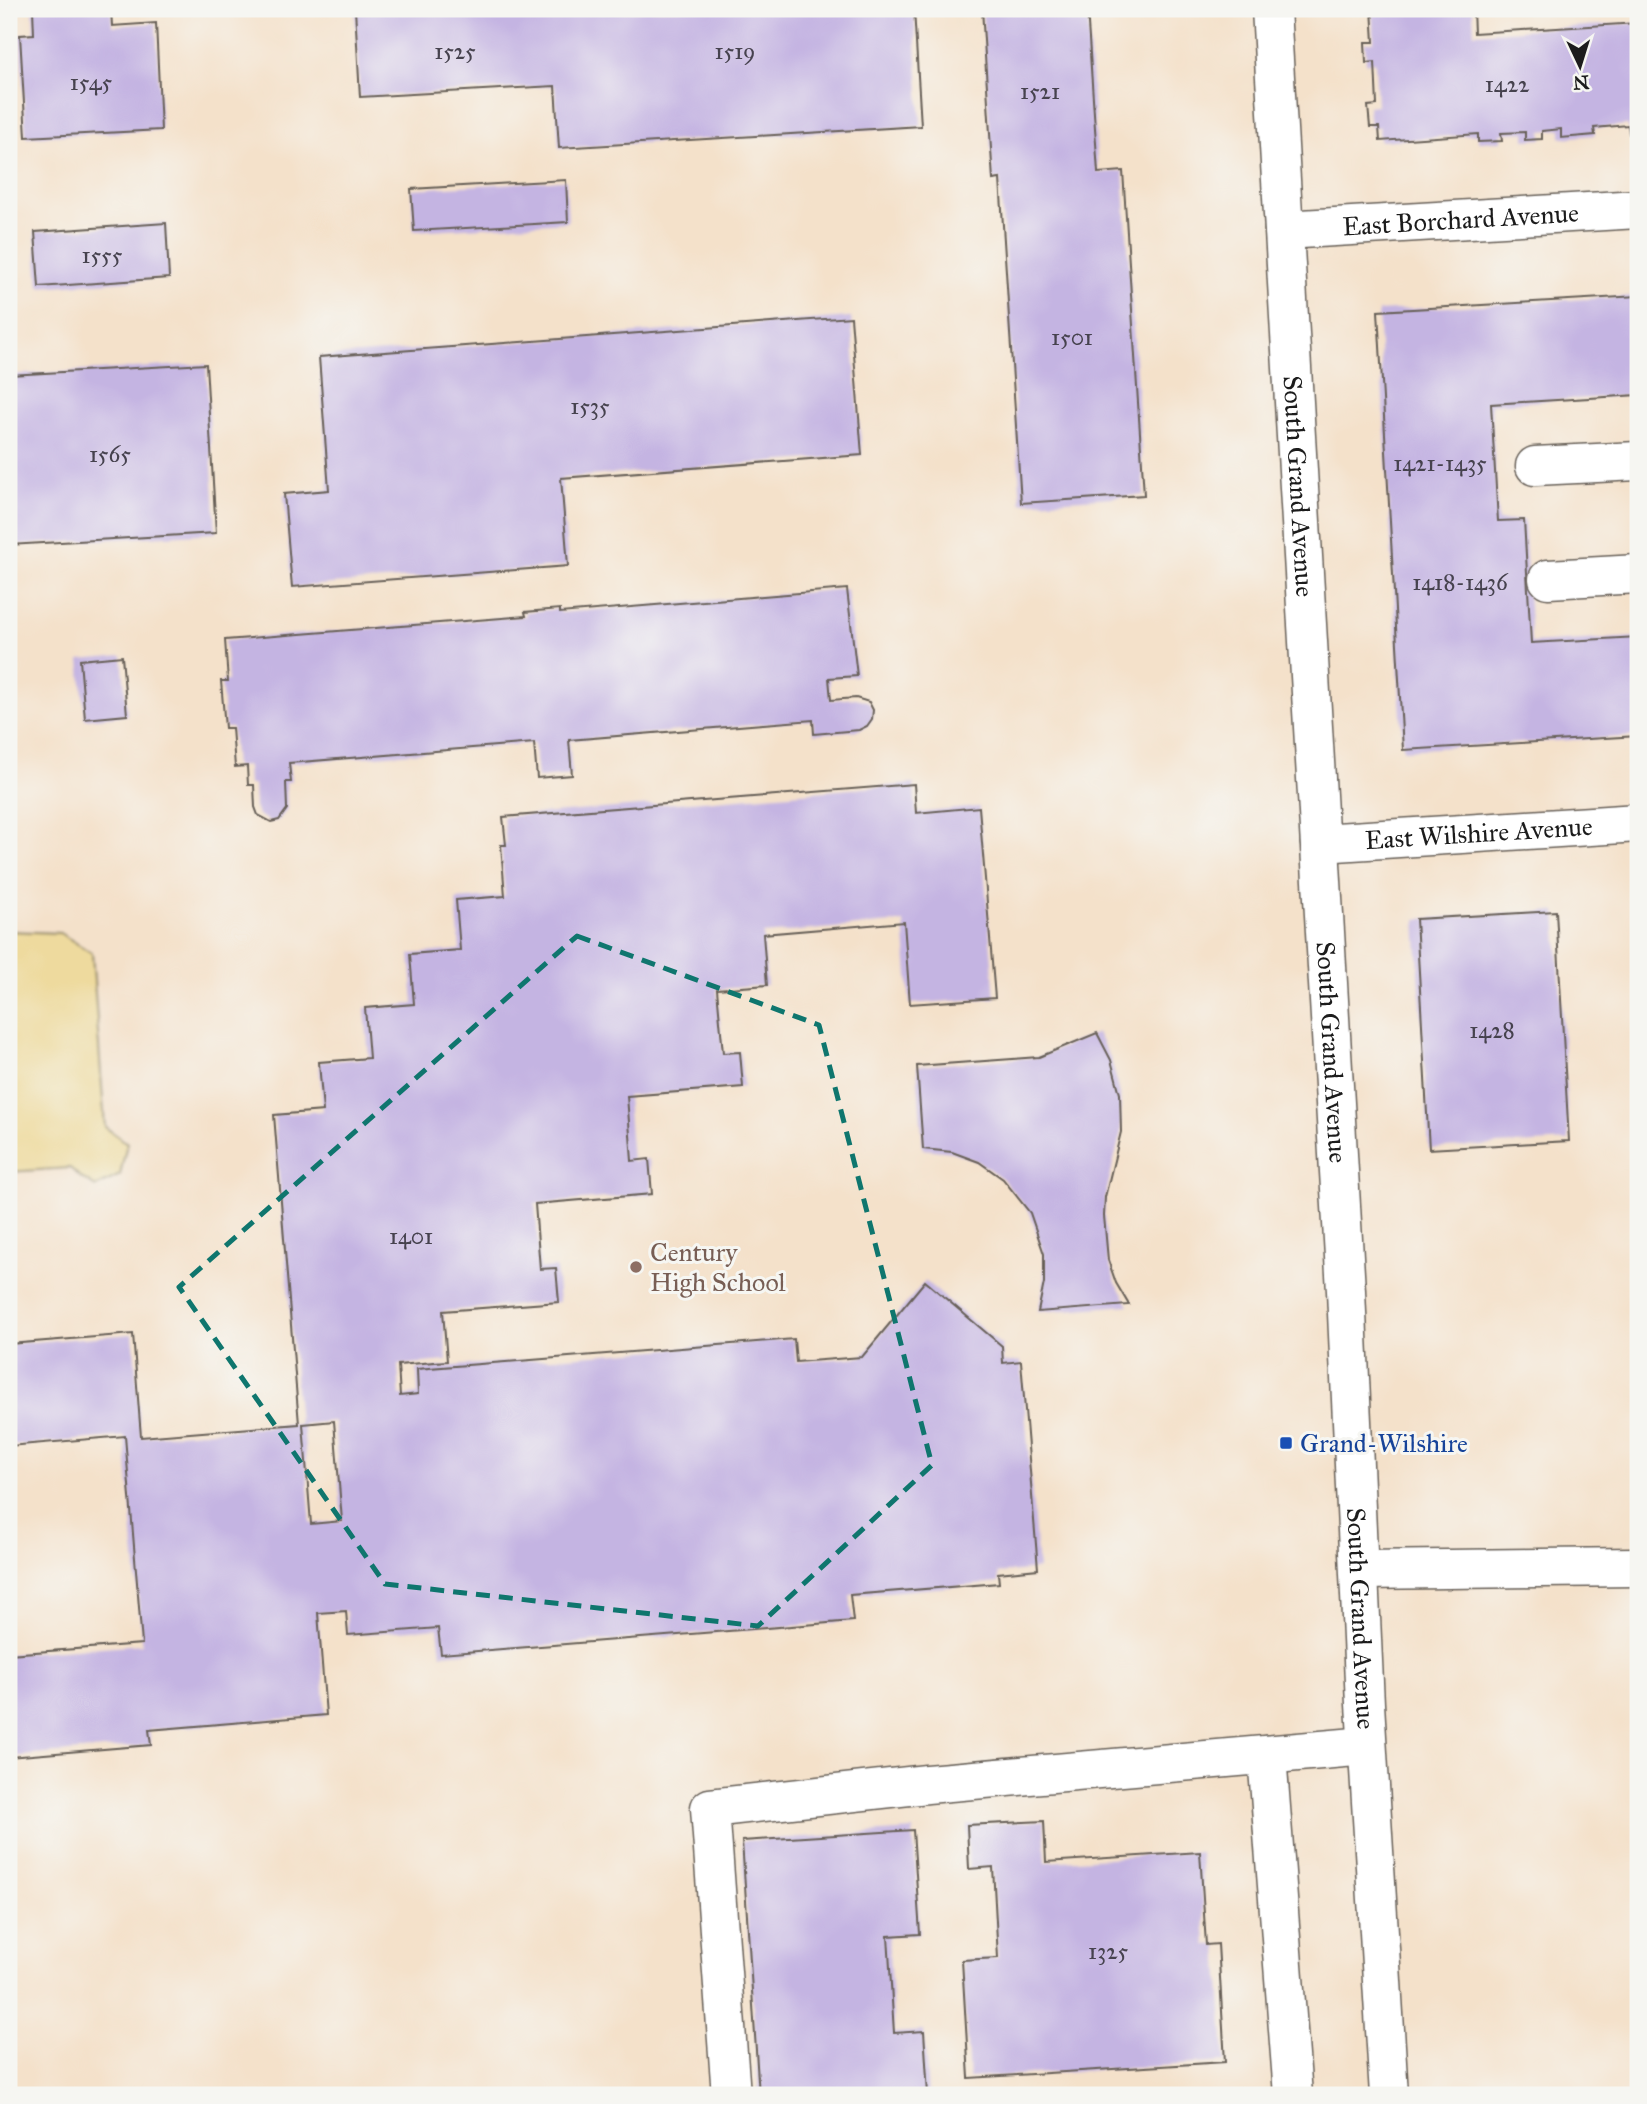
<svg xmlns="http://www.w3.org/2000/svg" width="1647" height="2104" viewBox="0 0 1647 2104" font-family="'IM FELL Great Primer',serif">
<rect width="100%" height="100%" fill="#f6f6f2"/>
<filter id="ink" filterUnits="userSpaceOnUse"><feTurbulence type="fractalNoise" baseFrequency=".0143" numOctaves="2"/><feDisplacementMap in="SourceGraphic" scale="14" xChannelSelector="R" yChannelSelector="G"/><feConvolveMatrix kernelMatrix="1 2 1 2 8 2 1 2 1" color-interpolation-filters="sRGB"/></filter>
<filter id="wash" filterUnits="userSpaceOnUse"><feTurbulence type="fractalNoise" baseFrequency=".00686" numOctaves="4" result="noise"/><feDisplacementMap in="SourceGraphic" scale="28" xChannelSelector="R" yChannelSelector="G"/><feGaussianBlur stdDeviation="1.57" result="paint"/><feColorMatrix in="noise" values="0 0 0 0 0 0 0 0 0 0 0 0 0 0 0 0 0 1.4 0 .05"/><feComposite in="paint" operator="in"/></filter>
<g filter="url(#wash)">
<rect width="100%" height="100%" fill="#f4e1ca"/>
<path fill="#eeda9e" stroke="#857b5d" stroke-width="2" d="M9 931 60 933 92 953 105 1127 127 1143 120 1175 96 1187 80 1177 70 1168 9 1172Z"/>
<g id="blocks">
<g fill="#c4b4e2" fill-rule="evenodd">
<path d="M33 9H111L112 26 156 23 161 130 26 137 20 35 34 34Z"/>
<path d="M355 9H551V16L662 9H914L921 126 559 148 555 86 360 97Z"/>
<path d="M982 9H1087L1098 173 1123 171 1144 495 1021 503 1000 179 993 180Z"/>
<path d="M1372 9H1473L1474 33 1638 23V133L1629 134 1628 125 1594 128 1595 135 1561 138V129L1542 131V139L1525 140V132L1501 133 1502 141 1478 142V134L1380 141 1379 127H1370L1368 106 1377 105 1375 62 1366 63 1365 42H1374Z"/>
<path d="M566 180 568 222 414 231 411 189Z"/>
<path d="M166 223 169 278 39 287 35 232Z"/>
<path d="M1638 296V395L1491 404 1498 521 1524 520 1531 643 1638 637V736L1403 750 1378 311Z"/>
<path d="M851 317 862 455 561 478 568 566 292 587 284 494 329 490 319 357Z"/>
<path d="M206 364 216 533 9 545V375Z"/>
<path d="M847 589 857 676 829 678 831 700 856 698 869 702 873 710 872 719 867 726 859 730 814 734 813 720 569 740 572 775 537 778 534 743 289 763 291 782H286L287 809 279 820 271 822 258 815 255 807 254 785H248L247 766 235 767 232 728H225L221 681H228L225 640 526 616 525 612 560 609V613Z"/>
<path d="M122 656 127 715 85 719 80 660Z"/>
<path d="M914 784 916 813 979 807 995 998 910 1004 904 922 763 934 767 985 717 989 723 1053 740 1052 743 1087 627 1096 632 1161 649 1159 652 1194 535 1204 540 1269 556 1268 559 1302 443 1311 447 1361 398 1365 400 1396 418 1394 417 1369 794 1339 796 1362 862 1357 925 1281 1002 1346 1003 1363 1021 1361 1038 1569 998 1573 999 1583 850 1595 853 1621 441 1654 438 1628 348 1635 346 1611 318 1613 326 1715 149 1730 151 1745 9 1757V1654L142 1644 125 1436 9 1446V1344L133 1334 141 1437 299 1424 274 1115 323 1111 319 1062 369 1058 365 1008 414 1004 410 954 460 950 456 900 505 896 501 845H506L503 817ZM334 1421 342 1521 311 1524 303 1424Z"/>
<path d="M1556 911 1569 1141 1429 1149 1416 919Z"/>
<path d="M1097 1033 1111 1060 1120 1094 1121 1132 1105 1197 1104 1216 1108 1260 1116 1283 1129 1305 1038 1312 1044 1283V1254L1030 1213 1003 1179 979 1162 952 1152 923 1149 917 1066 1039 1057Z"/>
<path d="M1044 1821 1046 1862 1200 1852 1206 1945 1218 1944 1225 2062 969 2078 962 1960 998 1958 993 1867 969 1869 967 1825Z"/>
<path d="M913 1830 920 1934 888 1936 894 2033 924 2031 928 2095H759L742 1841Z"/>
</g>
</g>
</g>
<g filter="url(#ink)">
<use href="#blocks" fill-opacity="0" stroke="#686159" stroke-width="2"/>
<g fill="none" stroke-linecap="round" stroke-linejoin="round">
<defs>
<g id="minor">
<path id="s1" d="M1284 230 1638 209"/>
<path d="M1535 466 1638 461"/>
<path d="M1548 579 1638 574"/>
<path id="s2" d="M1320 843 1638 823"/>
<path d="M1360 1570 1638 1567"/>
<path d="M1267 1755 1293 2095"/>
<path d="M731 2095 710 1808 927 1784 1367 1746"/>
</g>
<g id="major">
<path id="s3" d="M1271 9 1346 1291 1365 1704 1389 2095"/>
</g>
</defs>
<use href="#minor" stroke="#686159" stroke-width="41"/>
<use href="#major" stroke="#686159" stroke-width="41"/>
<use href="#minor" stroke="#fff" stroke-width="38"/>
<use href="#major" stroke="#fff" stroke-width="38"/>
</g>
</g>
<path fill="none" stroke="#0f766e" stroke-width="5" stroke-dasharray="14 9" stroke-linejoin="round" d="M577 936 819 1025 932 1465 758 1626 385 1584 179 1287Z"/>
<circle fill="#8d6e63" stroke="#f6f6f2" stroke-width="2.5" cx="636" cy="1267" r="7"/>
<rect fill="#1a4fb4" stroke="#f6f6f2" stroke-width="2.5" x="1279" y="1436" width="14" height="14" rx="3.5"/>
<g text-anchor="middle" dominant-baseline="central" stroke-width="6" stroke-linejoin="round" paint-order="stroke">
<g font-size="23" fill="#46424e">
<text x="455" y="51">1525</text>
<text x="735" y="51">1519</text>
<text x="91" y="82">1545</text>
<text x="1507" y="84">1422</text>
<text x="1040" y="91">1521</text>
<text x="102" y="255">1555</text>
<text x="1072" y="337">1501</text>
<text x="590" y="406">1535</text>
<text x="110" y="454">1565</text>
<text x="1440" y="463">1421-1435</text>
<text x="1460" y="582">1418-1436</text>
<text x="1492" y="1030">1428</text>
<text x="411" y="1236">1401</text>
<text x="1108" y="1951">1325</text>
</g>
<g font-size="26" fill="#1c1c1c" stroke="#f6f6f2">
<text stroke="none"><textPath href="#s1" startOffset="177">East Borchard Avenue</textPath></text>
<text stroke="none"><textPath href="#s3" startOffset="478">South Grand Avenue</textPath></text>
<text stroke="none"><textPath href="#s2" startOffset="159">East Wilshire Avenue</textPath></text>
<text stroke="none"><textPath href="#s3" startOffset="1045">South Grand Avenue</textPath></text>
<text stroke="none"><textPath href="#s3" startOffset="1612">South Grand Avenue</textPath></text>
</g>
<g font-size="26" fill="#785e54" stroke="#f6f6f2" text-anchor="start">
<text x="650" y="1252">Century<tspan x="650" dy="30">High School</tspan></text>
</g>
<g font-size="26" fill="#164399" stroke="#f6f6f2" text-anchor="start">
<text x="1300" y="1443">Grand-Wilshire</text>
</g>
</g>
<rect width="1647" height="2104" fill="none" stroke="#f6f6f2" stroke-width="35"/>
<g transform="translate(1580 66) rotate(176)" stroke="#f6f6f2" stroke-width="5" paint-order="stroke">
<path d="M0-5L12 26L0 18L-12 26Z" fill="#1c1c1c"/>
<text y="-10" font-size="19" font-weight="bold" text-anchor="middle" fill="#1c1c1c">N</text>
</g>
</svg>
